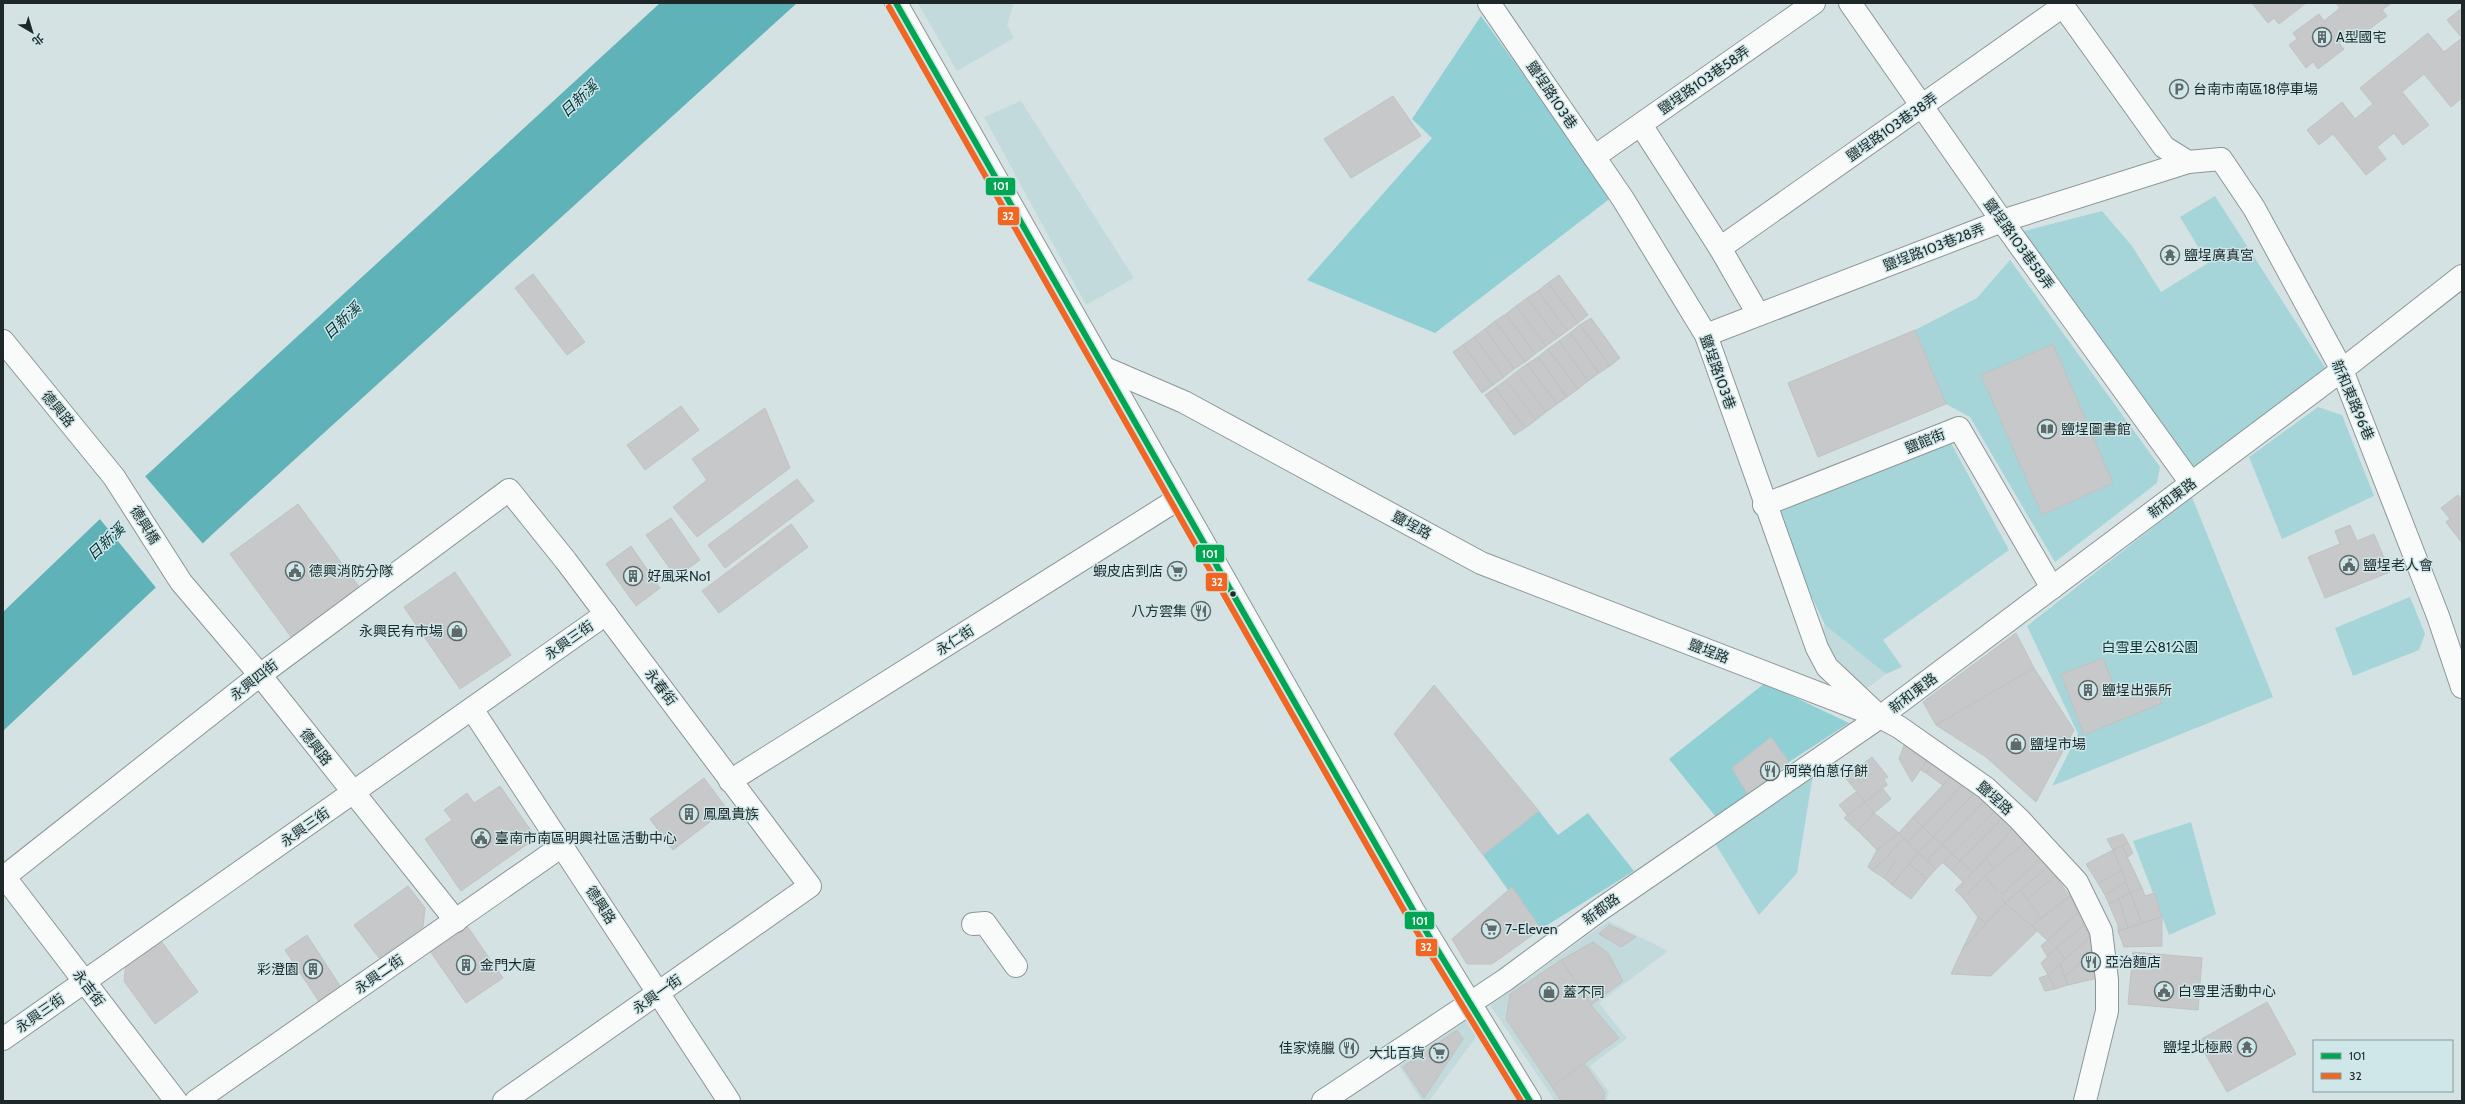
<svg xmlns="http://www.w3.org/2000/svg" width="2465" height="1104" viewBox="0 0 2465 1104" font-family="Cabin,'Noto Sans TC',sans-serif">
<rect width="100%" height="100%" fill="#d5e2e3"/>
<g fill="#c2dadc">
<path d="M918 3H1014L1007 25 1014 38 957 71Z"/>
<path d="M1021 101 1134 278 1086 305 984 117Z"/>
<path d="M1825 625 1886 674 1862 692 1831 664 1819 636Z"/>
<path d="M1608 921 1668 951 1599 1003 1627 1038 1590 1066 1609 1092 1606 1101H1555L1490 1005Z"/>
<path d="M1466 1021 1476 1037 1429 1101H1422L1399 1066Z"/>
</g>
<g fill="#a5d5d9">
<path d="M2215 196 2326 369 2190 476 2020 232 2102 211 2132 246 2161 292 2208 263 2180 217Z"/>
<path d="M2010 260 2160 467 2157 483 2055 562 1970 417 1946 404 1915 330 1977 298Z"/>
<path d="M2318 407 2342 415 2374 496 2282 539 2249 457Z"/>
<path d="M1951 443 2009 550 1883 640 1902 667 1886 674 1825 625 1770 508Z"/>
<path d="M2192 497 2273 697 2052 786 2078 734 2027 626Z"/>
<path d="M2410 597 2425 634 2419 650 2353 676 2335 628Z"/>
<path d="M1813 774 1797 873 1759 915 1713 840Z"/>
<path d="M2191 822 2216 914 2169 935 2133 841Z"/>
</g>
<g fill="#90d0d5">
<path d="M1481 16 1612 197 1435 333 1307 280 1432 138 1412 119Z"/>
<path d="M1765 683 1849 723 1789 762 1771 738 1732 768 1748 795 1716 817 1669 759Z"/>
<path d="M1539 811 1558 835 1588 813 1634 871 1541 929 1512 888 1508 890 1483 855Z"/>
</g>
<path fill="#5fb2b8" d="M660 3H797L217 530 3 731V612L125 495Z"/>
<path fill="#d5e2e3" d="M144 475 204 545 157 589 99 518Z"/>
<g fill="#c6c8c9" stroke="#c0c2c2">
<path d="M2252 3H2304L2305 4 2279 24 2274 18 2268 23Z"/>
<path d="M2336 3 2390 4 2382 10 2387 16 2361 35 2357 30 2339 43 2344 49 2318 69 2313 62 2306 68 2289 45 2297 39 2293 33 2319 14 2324 21 2340 8Z"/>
<path d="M2462 8V98L2451 107 2424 74 2402 92 2429 125 2403 145 2394 133 2377 147 2386 159 2366 175 2333 134 2319 145 2307 130 2342 102 2355 119 2373 104 2360 88 2428 33 2444 52 2462 38 2447 20Z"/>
<path d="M1393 96 1421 136 1351 178 1324 139Z"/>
<path d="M533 274 585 342 567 355 515 288Z"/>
<path d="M1559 275 1588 315 1578 323 1548 283Z"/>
<path d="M1548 283 1578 323 1567 331 1538 291Z"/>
<path d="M1538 291 1567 331 1557 338 1527 298Z"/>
<path d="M1527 298 1557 338 1546 346 1516 306Z"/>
<path d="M1516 306 1546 346 1535 354 1506 314Z"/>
<path d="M1506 314 1535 354 1525 362 1495 321Z"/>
<path d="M1591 318 1620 358 1610 366 1580 325Z"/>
<path d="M1495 321 1525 362 1514 369 1485 329Z"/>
<path d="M1580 325 1610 366 1599 373 1570 333Z"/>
<path d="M1485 329 1514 369 1504 377 1474 337Z"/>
<path d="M1915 330 1946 404 1818 457 1788 383Z"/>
<path d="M1570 333 1599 373 1588 381 1559 341Z"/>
<path d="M1474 337 1504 377 1493 385 1463 345Z"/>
<path d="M1559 341 1588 381 1578 389 1548 349Z"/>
<path d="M2053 344 2113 483 2042 515 1981 375Z"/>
<path d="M1463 345 1493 385 1482 393 1453 352Z"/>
<path d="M1548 349 1578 389 1567 397 1538 357Z"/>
<path d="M1538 357 1567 397 1557 404 1527 364Z"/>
<path d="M1527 364 1557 404 1546 412 1516 372Z"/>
<path d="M1516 372 1546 412 1536 420 1506 380Z"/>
<path d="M1506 380 1536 420 1525 428 1495 388Z"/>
<path d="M1495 388 1525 428 1514 435 1485 395Z"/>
<path d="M681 406 699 430 645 470 627 445Z"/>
<path d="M765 408 790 468 697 537 673 507 707 480 692 459Z"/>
<path d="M797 479 814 501 725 568 708 545Z"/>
<path d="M2458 495 2462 500V543L2446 522 2450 519 2441 508Z"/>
<path d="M298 504 360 588 292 638 230 554Z"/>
<path d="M671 518 700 560 676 577 646 535Z"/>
<path d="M791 524 808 547 719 613 702 591Z"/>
<path d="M2350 525 2357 541 2374 534 2390 572 2325 598 2308 557 2340 544 2335 531Z"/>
<path d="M631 546 660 588 636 606 606 564Z"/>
<path d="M455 572 511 655 460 689 404 607Z"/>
<path d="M2016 633 2034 668 1936 725 1923 702Z"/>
<path d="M2103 658 2112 681 2105 683 2110 697 2154 681 2162 703 2084 735 2061 674Z"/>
<path d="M2034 668 2074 730 2036 802 1986 757 1936 725Z"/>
<path d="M1434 685 1539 811 1483 855 1394 734Z"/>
<path d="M1771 737 1789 762 1748 795 1732 768Z"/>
<path d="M1905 742 1930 756 1912 782 1899 759Z"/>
<path d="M1930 756 1936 760 1926 773 1921 770Z"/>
<path d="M1872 757 1888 777 1884 779 1887 785 1865 802 1845 777Z"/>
<path d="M1936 760 1956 771 1944 786 1926 773Z"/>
<path d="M1956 771 1969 778 1923 827 1913 817Z"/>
<path d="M704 778 727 809 673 850 650 819Z"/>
<path d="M1969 778 1978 789 1933 837 1923 827Z"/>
<path d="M500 786 536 838 461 891 425 839 452 820 444 810 467 793 474 803Z"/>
<path d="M1883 789 1891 799 1874 813 1865 802Z"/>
<path d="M1978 789 1987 798 1942 845 1933 837Z"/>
<path d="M1856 792 1865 802 1848 816 1839 805Z"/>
<path d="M1987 798 1997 809 1952 854 1942 845Z"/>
<path d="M1865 802 1874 813 1858 831 1844 818Z"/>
<path d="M1997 809 2004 816 1960 861 1952 854Z"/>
<path d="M1874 813 1899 833 1877 850 1858 831Z"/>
<path d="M2004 816 2015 826 1973 872 1960 861Z"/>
<path d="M1913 817 1923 827 1907 842 1899 833Z"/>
<path d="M2015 826 2028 840 1994 868 1986 859Z"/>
<path d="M1923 827 1933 837 1918 853 1907 842Z"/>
<path d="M1899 833 1904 838 1873 871 1868 867 1877 850Z"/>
<path d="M2123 834 2128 843 2113 850 2107 839Z"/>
<path d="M1933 837 1942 845 1927 861 1918 853Z"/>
<path d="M1904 838 1918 853 1892 885 1884 878 1895 862 1888 855Z"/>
<path d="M2028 840 2041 858 2001 895 1985 876Z"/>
<path d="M2128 843 2133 853 2128 857 2122 846Z"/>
<path d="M1942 845 1952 854 1936 869 1927 861Z"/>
<path d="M2122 846 2142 888 2130 893 2113 850Z"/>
<path d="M2113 850 2122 871 2098 883 2086 864Z"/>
<path d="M1918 853 1936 869 1927 879 1909 864Z"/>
<path d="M1952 854 1960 861 1951 870 1943 863Z"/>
<path d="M1888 855 1895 862 1884 878 1873 871Z"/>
<path d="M2041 858 2048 867 2005 903 2001 895Z"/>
<path d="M1986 859 1994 868 1963 898 1955 890Z"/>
<path d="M1960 861 1973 872 1963 882 1951 870Z"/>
<path d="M1909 864 1927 879 1911 899 1892 885Z"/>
<path d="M2048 867 2055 876 2027 899 2020 890Z"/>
<path d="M2122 871 2126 882 2105 895 2098 883Z"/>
<path d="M1985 876 2005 903 1986 923 1978 917 1963 898Z"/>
<path d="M2055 876 2070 896 2041 918 2027 899Z"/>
<path d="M2126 882 2130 893 2109 904 2105 895Z"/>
<path d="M408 886 425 908 423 927 379 958 354 925Z"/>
<path d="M1512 887 1541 929 1492 964H1467L1452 939Z"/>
<path d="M2142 888 2145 896 2155 893 2162 917 2142 923 2130 893Z"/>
<path d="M2020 890 2041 918 2032 926 2005 903Z"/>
<path d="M2130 893 2142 923 2128 928 2119 899Z"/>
<path d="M2070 896 2078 913 2048 941 2032 926Z"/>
<path d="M2119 899 2128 928 2118 931V925L2109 904Z"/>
<path d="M2005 903 2037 931 1991 976 1951 974 1962 950Z"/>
<path d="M2078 913 2084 925 2047 956 2041 946Z"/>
<path d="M1978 917 1986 923 1962 950Z"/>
<path d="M2162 917V946L2124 947 2118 931Z"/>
<path d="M1609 925 1636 937 1621 947 1599 934Z"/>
<path d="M2084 925 2090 937 2065 959 2056 948Z"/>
<path d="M467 926 503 978 466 1003 430 951Z"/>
<path d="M307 935 342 989 320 1003 285 950Z"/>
<path d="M2090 937 2093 951 2065 976 2060 964Z"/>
<path d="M159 938 198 992 155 1024 124 981 126 963Z"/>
<path d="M1593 942 1608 953 1623 981 1591 1005 1561 960Z"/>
<path d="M2056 948 2065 959 2048 975 2041 963Z"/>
<path d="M2093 951 2098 978 2068 985 2065 976Z"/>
<path d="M2133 952 2202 958 2198 1010 2128 1004Z"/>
<path d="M1561 960 1591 1005 1619 1038 1552 1087 1506 1019 1510 994Z"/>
<path d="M2060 964 2068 985 2055 989 2048 975Z"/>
<path d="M2048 975 2055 989 2045 991 2039 978Z"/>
<path d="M2267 1002 2296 1054 2227 1092 2198 1041Z"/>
<path d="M1457 1030 1463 1039 1424 1098 1403 1067Z"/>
<path d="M1584 1063 1605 1093 1603 1101H1561L1552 1087Z"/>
</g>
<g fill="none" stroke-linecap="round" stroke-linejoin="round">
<defs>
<g id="street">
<path d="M1489 3 1623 199 1706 335 1817 648 1827 667 1880 717 2342 370 2462 276"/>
<path d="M1850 3 2002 221 2191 483"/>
<path d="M2061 3 2164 147 2188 162"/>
<path d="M1641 125 1720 248 1758 314"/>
<path d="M1594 157 1814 3"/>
<path d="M1720 248 2063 6"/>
<path d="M1706 335 2002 221 2188 162 2221 159 2254 208 2342 370 2438 616 2462 687"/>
<path d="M3 341 114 477 181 582 260 675 456 921"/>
<path d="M1105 368 1184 402 1481 563 1880 717 1899 727 1986 788 2019 819 2077 882 2101 931 2107 980V1011L2085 1101"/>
<path d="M1764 505 1959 428 2052 588"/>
<path d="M472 709 729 1101"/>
<path d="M730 781 1178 499"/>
<path d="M3 875 176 1101"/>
<path d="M4 877 260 675 509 490 566 561 810 886 504 1101"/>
<path d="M973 924 985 923 1016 966"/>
<path d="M3 1039 606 614"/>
<path d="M196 1101 562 846"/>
</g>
<path id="secondary" d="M1323 1101 1505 980 1601 909 1880 717"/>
<path id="primary" d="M896 3 1413 910 1530 1101"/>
</defs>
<use href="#street" stroke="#8c9697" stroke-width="24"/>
<use href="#secondary" stroke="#8c9697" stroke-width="24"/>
<use href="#primary" stroke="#8c9697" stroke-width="24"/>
<use href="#street" stroke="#f9fbfb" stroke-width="22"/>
<use href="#secondary" stroke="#f9fbfb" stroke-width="22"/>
<use href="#primary" stroke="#f9fbfb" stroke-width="22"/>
<defs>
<path id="bus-1" d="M896 3 1413 910 1530 1101"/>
<path id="bus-2" d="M889 7 1406 914 1521 1101"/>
</defs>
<use href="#bus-1" stroke="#cfe7e9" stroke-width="9"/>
<use href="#bus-2" stroke="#cfe7e9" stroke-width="9"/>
<use href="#bus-1" stroke="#00a651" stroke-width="6"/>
<use href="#bus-2" stroke="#f26522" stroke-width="6"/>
</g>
<defs>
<symbol id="building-ring" viewBox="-11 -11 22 22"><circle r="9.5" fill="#cfe7e9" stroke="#5f696a" stroke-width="1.5"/><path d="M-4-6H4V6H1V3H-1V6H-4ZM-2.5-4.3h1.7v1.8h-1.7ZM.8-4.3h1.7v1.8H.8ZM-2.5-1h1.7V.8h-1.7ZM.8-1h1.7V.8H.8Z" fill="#5f696a"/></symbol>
<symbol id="parking-ring" viewBox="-11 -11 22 22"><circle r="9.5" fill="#cfe7e9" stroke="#5f696a" stroke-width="1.5"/><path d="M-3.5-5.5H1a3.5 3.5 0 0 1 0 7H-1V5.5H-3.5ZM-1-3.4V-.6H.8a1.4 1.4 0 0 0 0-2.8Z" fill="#5f696a"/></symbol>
<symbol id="temple-ring" viewBox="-11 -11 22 22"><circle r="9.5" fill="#cfe7e9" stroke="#5f696a" stroke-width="1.5"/><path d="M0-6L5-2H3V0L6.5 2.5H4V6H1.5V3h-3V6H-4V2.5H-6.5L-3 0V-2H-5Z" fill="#5f696a"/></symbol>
<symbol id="library-ring" viewBox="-11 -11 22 22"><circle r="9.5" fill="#cfe7e9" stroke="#5f696a" stroke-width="1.5"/><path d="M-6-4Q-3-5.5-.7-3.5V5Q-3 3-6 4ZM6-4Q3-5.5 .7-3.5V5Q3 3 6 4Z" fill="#5f696a"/></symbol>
<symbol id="civic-ring" viewBox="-11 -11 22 22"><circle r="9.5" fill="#cfe7e9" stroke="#5f696a" stroke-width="1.5"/><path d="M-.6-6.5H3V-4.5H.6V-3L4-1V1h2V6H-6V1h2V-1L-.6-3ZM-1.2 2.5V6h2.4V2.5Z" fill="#5f696a"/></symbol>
<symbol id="supermarket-ring" viewBox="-11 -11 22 22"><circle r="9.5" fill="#cfe7e9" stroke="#5f696a" stroke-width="1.5"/><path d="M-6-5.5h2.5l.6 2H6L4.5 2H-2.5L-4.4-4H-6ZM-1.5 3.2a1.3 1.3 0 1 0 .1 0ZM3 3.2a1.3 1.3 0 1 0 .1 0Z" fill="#5f696a"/></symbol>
<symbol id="restaurant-ring" viewBox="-11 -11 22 22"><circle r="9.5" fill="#cfe7e9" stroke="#5f696a" stroke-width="1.5"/><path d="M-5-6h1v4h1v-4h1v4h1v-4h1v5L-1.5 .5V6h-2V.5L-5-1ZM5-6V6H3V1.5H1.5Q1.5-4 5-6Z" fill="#5f696a"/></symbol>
<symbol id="shop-ring" viewBox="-11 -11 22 22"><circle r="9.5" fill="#cfe7e9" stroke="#5f696a" stroke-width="1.5"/><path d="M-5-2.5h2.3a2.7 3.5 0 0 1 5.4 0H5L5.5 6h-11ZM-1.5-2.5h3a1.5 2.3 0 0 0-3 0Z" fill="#5f696a"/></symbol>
</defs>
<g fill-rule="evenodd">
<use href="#building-ring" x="2311" y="26" width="22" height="22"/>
<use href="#parking-ring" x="2168" y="78" width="22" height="22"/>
<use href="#temple-ring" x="2159" y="244" width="22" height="22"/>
<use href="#library-ring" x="2036" y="418" width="22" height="22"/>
<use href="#civic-ring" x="2338" y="554" width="22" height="22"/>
<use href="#civic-ring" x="284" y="560" width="22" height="22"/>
<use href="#supermarket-ring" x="1166" y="560" width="22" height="22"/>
<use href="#building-ring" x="622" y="565" width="22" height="22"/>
<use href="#restaurant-ring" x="1190" y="600" width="22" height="22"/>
<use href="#shop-ring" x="446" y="620" width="22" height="22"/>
<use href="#building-ring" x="2077" y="679" width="22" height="22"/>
<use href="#shop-ring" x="2005" y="733" width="22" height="22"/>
<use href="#restaurant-ring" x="1759" y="760" width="22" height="22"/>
<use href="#building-ring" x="678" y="803" width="22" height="22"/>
<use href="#civic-ring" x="470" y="827" width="22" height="22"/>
<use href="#supermarket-ring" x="1480" y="918" width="22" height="22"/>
<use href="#restaurant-ring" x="2080" y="951" width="22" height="22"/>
<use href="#building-ring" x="455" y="954" width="22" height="22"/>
<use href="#building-ring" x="302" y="958" width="22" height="22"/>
<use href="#civic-ring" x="2153" y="980" width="22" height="22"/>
<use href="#shop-ring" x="1538" y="981" width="22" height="22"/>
<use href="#temple-ring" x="2236" y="1036" width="22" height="22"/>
<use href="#restaurant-ring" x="1338" y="1037" width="22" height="22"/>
<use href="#supermarket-ring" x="1428" y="1042" width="22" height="22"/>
</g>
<circle fill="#1f2829" stroke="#cfe7e9" stroke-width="1.5" cx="1233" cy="594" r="3.5"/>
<g text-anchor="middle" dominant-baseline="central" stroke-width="3" stroke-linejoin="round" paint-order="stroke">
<g font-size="14" fill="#1f2829" stroke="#cfe7e9" text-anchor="start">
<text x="2336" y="37">A型國宅</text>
<text x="2193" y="89">台南市南區18停車場</text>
<text x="2184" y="255">鹽埕廣真宮</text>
<text x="2061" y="429">鹽埕圖書館</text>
<text x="2363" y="565">鹽埕老人會</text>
<text x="309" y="571">德興消防分隊</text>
<text x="1163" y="571" text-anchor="end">蝦皮店到店</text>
<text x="647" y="576">好風采No1</text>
<text x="1187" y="611" text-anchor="end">八方雲集</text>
<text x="443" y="631" text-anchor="end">永興民有市場</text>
<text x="2102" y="690">鹽埕出張所</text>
<text x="2030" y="744">鹽埕市場</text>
<text x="1784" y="771">阿榮伯蔥仔餅</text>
<text x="703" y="814">鳳凰貴族</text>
<text x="495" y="838">臺南市南區明興社區活動中心</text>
<text x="1505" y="929">7-Eleven</text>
<text x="2105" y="962">亞治麵店</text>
<text x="480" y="965">金門大廈</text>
<text x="299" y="969" text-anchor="end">彩澄園</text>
<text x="2178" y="991">白雪里活動中心</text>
<text x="1563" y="992">蓋不同</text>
<text x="2233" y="1047" text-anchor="end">鹽埕北極殿</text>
<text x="1335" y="1048" text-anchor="end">佳家燒臘</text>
<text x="1425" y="1053" text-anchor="end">大北百貨</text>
</g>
<g font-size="14" fill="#1f2829" stroke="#cfe7e9">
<text transform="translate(1704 80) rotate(-35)">鹽埕路103巷58弄</text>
<text transform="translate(1552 95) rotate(56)">鹽埕路103巷</text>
<text transform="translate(1892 127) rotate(-35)">鹽埕路103巷38弄</text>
<text transform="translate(2019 244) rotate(54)">鹽埕路103巷58弄</text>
<text transform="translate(1934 247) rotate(-21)">鹽埕路103巷28弄</text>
<text transform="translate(1718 372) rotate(70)">鹽埕路103巷</text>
<text transform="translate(2353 400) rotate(67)">新和東路96巷</text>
<text transform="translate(58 409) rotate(50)">德興路</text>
<text transform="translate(1925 441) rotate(-22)">鹽館街</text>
<text transform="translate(2172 498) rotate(-37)">新和東路</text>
<text transform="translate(145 525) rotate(58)">德興橋</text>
<text transform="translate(1412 525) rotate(28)">鹽埕路</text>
<text transform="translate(569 640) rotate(-35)">永興三街</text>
<text transform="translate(955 640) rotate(-33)">永仁街</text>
<text transform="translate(1709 651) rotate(21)">鹽埕路</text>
<text transform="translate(254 680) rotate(-38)">永興四街</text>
<text transform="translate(661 687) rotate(53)">永春街</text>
<text transform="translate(1913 693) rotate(-37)">新和東路</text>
<text transform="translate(316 747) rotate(52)">德興路</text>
<text transform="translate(1995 798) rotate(42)">鹽埕路</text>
<text transform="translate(305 827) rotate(-35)">永興三街</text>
<text transform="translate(601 905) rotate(57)">德興路</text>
<text transform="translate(1601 909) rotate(-36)">新都路</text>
<text transform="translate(379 974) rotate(-35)">永興二街</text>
<text transform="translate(89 988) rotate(53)">永吉街</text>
<text transform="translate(657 994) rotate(-35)">永興一街</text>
<text transform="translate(40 1013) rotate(-35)">永興三街</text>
</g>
<g font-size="14" fill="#003437" stroke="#cfe7e9">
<text x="2150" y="647">白雪里公81公園</text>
</g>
<g font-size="15" font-style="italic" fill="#003235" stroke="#cfe7e9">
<text transform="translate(579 99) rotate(-43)">日新溪</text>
<text transform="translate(342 321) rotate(-43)">日新溪</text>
<text transform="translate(106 542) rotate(-43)">日新溪</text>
</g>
</g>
<g stroke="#cfe7e9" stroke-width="1.5">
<rect x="985" y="177" width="31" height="19" rx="4" fill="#00a651"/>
<rect x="997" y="206" width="23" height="20" rx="4" fill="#f26522"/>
<rect x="1195" y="544" width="30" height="19" rx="4" fill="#00a651"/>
<rect x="1205" y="572" width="23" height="20" rx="4" fill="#f26522"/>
<rect x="1404" y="911" width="31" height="19" rx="4" fill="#00a651"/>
<rect x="1415" y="938" width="23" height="19" rx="4" fill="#f26522"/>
</g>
<g font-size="11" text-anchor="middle" font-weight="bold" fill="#fff">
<text x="1001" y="190">101</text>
<text x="1008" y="220">32</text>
<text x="1210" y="558">101</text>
<text x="1217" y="586">32</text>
<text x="1420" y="925">101</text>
<text x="1426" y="951">32</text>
</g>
<rect width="2465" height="1104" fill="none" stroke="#1f2829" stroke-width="8"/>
<rect x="2313" y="1040" width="140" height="52" fill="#cfe7e9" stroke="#899b9c"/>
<rect x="2321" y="1053" width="20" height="6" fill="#00a651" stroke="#899b9c"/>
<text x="2349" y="1060" font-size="12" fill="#1f2829">101</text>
<rect x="2321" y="1073" width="20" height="6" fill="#f26522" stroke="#899b9c"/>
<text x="2349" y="1080" font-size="12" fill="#1f2829">32</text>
<g transform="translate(32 32) rotate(142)" stroke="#cfe7e9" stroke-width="3" paint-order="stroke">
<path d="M0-3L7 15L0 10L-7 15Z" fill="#1f2829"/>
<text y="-6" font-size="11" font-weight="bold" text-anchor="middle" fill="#1f2829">北</text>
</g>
</svg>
